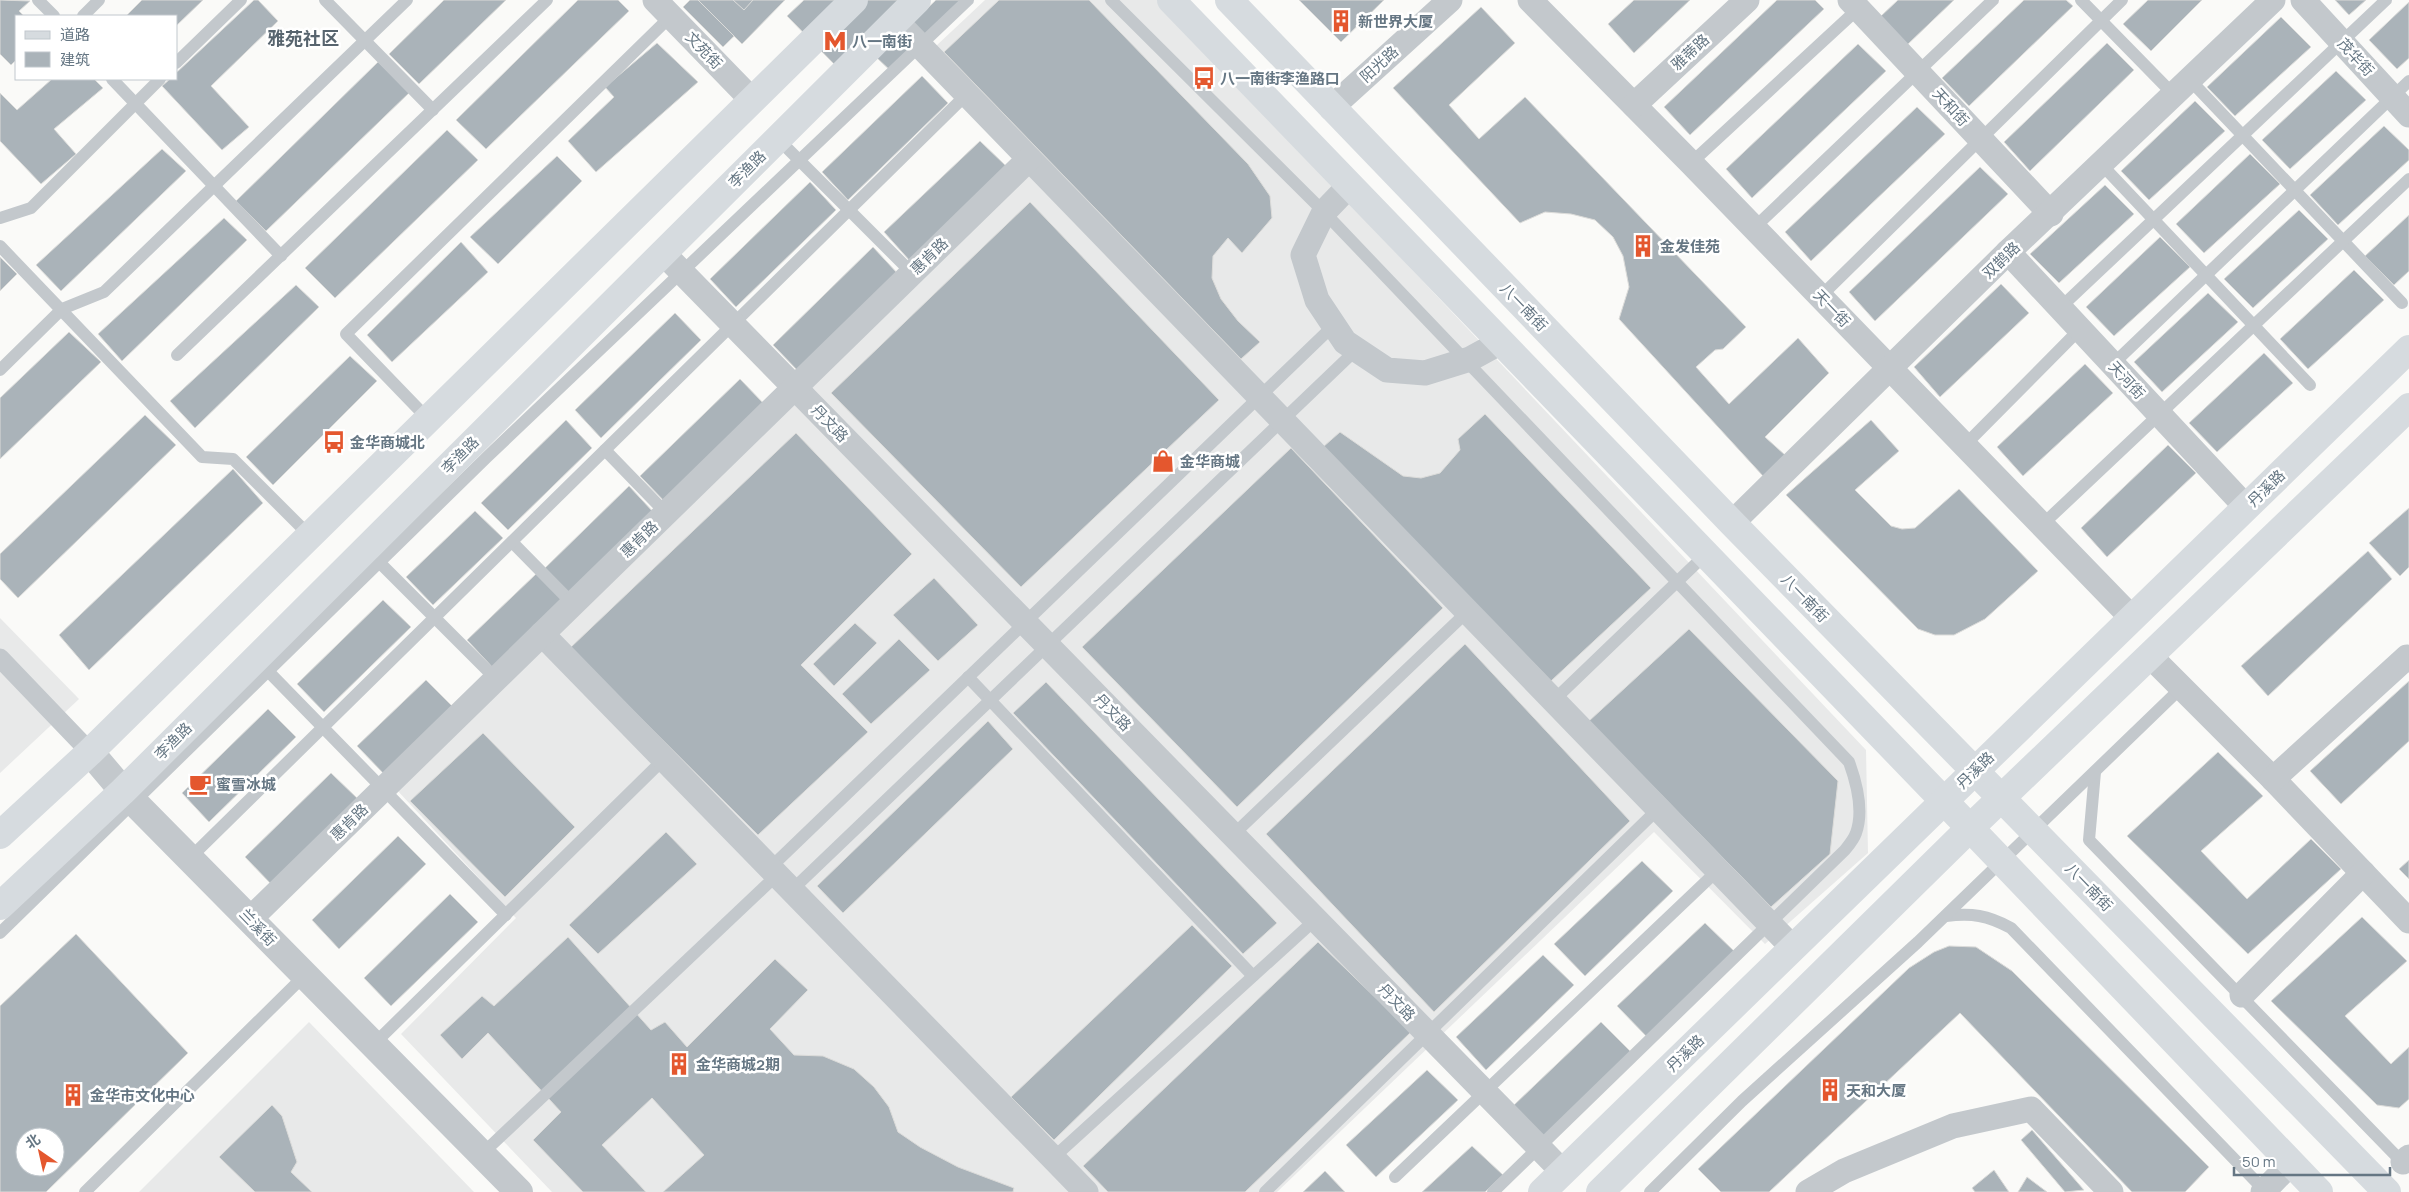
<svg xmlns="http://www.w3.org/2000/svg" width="2409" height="1192" viewBox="0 0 2409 1192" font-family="Manrope,'Noto Sans SC',sans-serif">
<rect width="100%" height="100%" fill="#fafaf8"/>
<g fill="#e8e9e9">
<path d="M985 0H1157L1866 750 1868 853 1765 944 1654 832 1277 1192H552L401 1034 516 918 396 789 1029 172 919 62Z"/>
<path d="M0 618 79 699 0 773Z"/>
<path d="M309 1022 474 1192H139Z"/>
</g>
<g fill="#aab3b9" stroke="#dcdcda" fill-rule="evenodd">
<path d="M0 0 30 1 19 11 24 16H16V60L11 65 0 54Z"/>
<path d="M142 0H203L176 26V16H126Z"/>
<path d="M254 0H258L278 21 211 86 249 127 222 150 162 86 170 79H176V73Z"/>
<path d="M444 0H506L419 84 389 54Z"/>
<path d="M578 0H618L629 11 486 149 456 120Z"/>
<path d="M690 0H771L723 47 683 7Z"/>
<path d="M698 0H733L744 10 753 0H785L742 44Z"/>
<path d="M804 0H902L835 65 787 16Z"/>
<path d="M936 0H970L895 75 876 57Z"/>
<path d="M999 0H1089L1248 164 1270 196 1272 218 1242 253 1228 238 1213 256 1212 278 1221 299 1238 321 1260 342 1241 359 944 52Z"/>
<path d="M1299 0H1384L1341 42Z"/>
<path d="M1634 0H1690L1634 53 1608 24Z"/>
<path d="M1777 0H1815L1824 9 1690 135 1664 107Z"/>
<path d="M1898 0H1954L1907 45 1881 16Z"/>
<path d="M2024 0H2066L2073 6 1969 106 1942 78Z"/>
<path d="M2148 0H2202L2151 51 2123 24Z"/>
<path d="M2335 0H2366L2349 15Z"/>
<path d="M2409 2V58L2397 69 2369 40Z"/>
<path d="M1481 7 1515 43 1449 105 1479 139 1525 97 1746 327 1723 349 1715 350 1696 367 1729 404 1798 338 1829 373 1765 437 1785 455 1763 476 1619 319 1629 287 1623 256 1613 237 1595 220 1571 214 1545 212 1520 223 1393 88Z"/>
<path d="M2281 17 2311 47 2235 116 2207 87Z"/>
<path d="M657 43 698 82 596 172 568 141 614 97 605 87Z"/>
<path d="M2107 43 2134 70 2030 171 2004 142Z"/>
<path d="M1858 44 1886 71 1752 198 1726 169Z"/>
<path d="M378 62 410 92 266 231 236 201Z"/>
<path d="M2336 71 2366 100 2290 169 2262 140Z"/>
<path d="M922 76 948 103 848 200 822 172Z"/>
<path d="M52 79H94L103 88 54 129 76 154 41 184 0 141V93L17 110Z"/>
<path d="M2195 101 2225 131 2149 200 2121 171Z"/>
<path d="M1917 107 1945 134 1811 261 1785 232Z"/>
<path d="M2384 126 2409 150V160L2338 225 2310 195Z"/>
<path d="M447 130 478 160 335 298 305 268Z"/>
<path d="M980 141 1006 166 910 261 884 232Z"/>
<path d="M162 149 186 171 61 291 36 265Z"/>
<path d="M2250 154 2280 184 2204 253 2176 224Z"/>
<path d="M557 156 582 181 498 264 470 237Z"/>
<path d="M1980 167 2008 194 1875 321 1849 292Z"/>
<path d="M810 182 836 210 736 307 710 279Z"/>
<path d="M2105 185 2134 214 2059 283 2030 254Z"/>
<path d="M1030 202 1219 400 1021 587 831 393Z"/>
<path d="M2299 210 2328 239 2253 308 2224 279Z"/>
<path d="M2409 215V271L2394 285 2365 256Z"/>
<path d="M224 218 247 240 122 361 98 334Z"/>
<path d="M2160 237 2190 267 2114 336 2086 307Z"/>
<path d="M461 242 488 272 392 362 367 335Z"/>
<path d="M873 247 899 275 799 372 773 345Z"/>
<path d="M0 257 17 274 0 291Z"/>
<path d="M2354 270 2384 300 2308 369 2280 339Z"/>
<path d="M2001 284 2029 313 1940 397 1914 367Z"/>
<path d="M296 285 319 307 195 428 170 401Z"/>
<path d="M2208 293 2238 322 2162 392 2134 362Z"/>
<path d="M675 313 701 340 601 438 575 410Z"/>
<path d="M69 332 101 362 0 459V398Z"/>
<path d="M2264 353 2293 383 2217 452 2189 423Z"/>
<path d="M350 356 377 381 273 485 246 457Z"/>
<path d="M2085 364 2113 393 2023 476 1997 447Z"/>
<path d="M740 379 766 406 666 503 640 476Z"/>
<path d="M1485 414 1651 588 1551 681 1323 447 1340 432 1403 476 1421 478 1440 473 1460 450 1458 439Z"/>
<path d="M145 415 176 445 18 598 0 579V554Z"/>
<path d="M566 420 592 448 508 530 481 503Z"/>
<path d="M1871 420 1899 451 1855 490 1891 526 1902 529 1915 528 1959 489 2038 571 1985 619 1954 635H1935L1918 629 1786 495Z"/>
<path d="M796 433 912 554 801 665 868 732 758 835 570 648Z"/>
<path d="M2168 445 2196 473 2107 557 2081 528Z"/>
<path d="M1291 448 1443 608 1237 807 1082 647Z"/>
<path d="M233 469 263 503 89 670 59 635Z"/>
<path d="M629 486 655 514 572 596 544 569Z"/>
<path d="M2409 508V567L2400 576 2369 543Z"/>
<path d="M475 511 503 538 433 605 406 577Z"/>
<path d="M2368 551 2392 579 2268 696 2241 666Z"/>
<path d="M536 574 564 602 494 669 467 640Z"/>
<path d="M934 578 978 625 938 661 893 615Z"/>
<path d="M383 600 411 627 324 712 297 684Z"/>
<path d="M855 623 877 643 834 686 813 664Z"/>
<path d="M1689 629 1838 781 1830 854 1771 907 1589 721Z"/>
<path d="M899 639 930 670 871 724 842 694Z"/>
<path d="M1465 644 1630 821 1434 1012 1266 834Z"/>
<path d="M426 680 454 708 385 775 357 746Z"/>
<path d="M2409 681V741L2341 804 2310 771Z"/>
<path d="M1046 682 1277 923 1243 954 1013 713Z"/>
<path d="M268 709 296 737 209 822 182 793Z"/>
<path d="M988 721 1013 749 843 913 817 886Z"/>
<path d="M483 733 575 827 505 897 410 801Z"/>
<path d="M2218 752 2263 796 2201 851 2247 899 2311 839 2341 869 2248 954 2127 836Z"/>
<path d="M331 773 359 800 272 885 245 857Z"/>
<path d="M666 832 697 864 598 954 569 925Z"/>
<path d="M398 836 426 864 339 949 312 920Z"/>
<path d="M2409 860V879L2399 869Z"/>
<path d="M1642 861 1673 891 1585 976 1554 944Z"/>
<path d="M450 894 478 922 391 1006 364 978Z"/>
<path d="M2362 917 2407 961 2345 1016 2391 1064 2409 1047V1099L2399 1108 2377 1105 2271 1001Z"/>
<path d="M1705 923 1736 953 1648 1038 1617 1006Z"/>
<path d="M1192 925 1232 966 1054 1140 1011 1097Z"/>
<path d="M76 934 188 1053 46 1192H0V1006ZM25 1137H55V1167H25Z"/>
<path d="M568 937 651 1030 665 1022 687 1047 775 959 808 990 770 1029 794 1055 823 1056 854 1069 874 1087 889 1107 898 1132 920 1147 958 1167 1014 1188 1013 1192H663L704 1155 652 1098 602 1145 646 1192H583L533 1140 561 1112 488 1033 462 1059 440 1035 482 996 494 1006Z"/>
<path d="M1318 942 1411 1032 1245 1192H1108L1083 1166Z"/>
<path d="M1949 946 1976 947 2012 971 2209 1167 2185 1192H2132L1960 1013 1769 1192H1721L1698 1169 1909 968 1934 952Z"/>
<path d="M1543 955 1574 985 1486 1070 1456 1037Z"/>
<path d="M1601 1022 1632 1053 1544 1138 1514 1105Z"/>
<path d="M1427 1070 1458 1100 1376 1177 1346 1145Z"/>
<path d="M272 1105 282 1116 297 1162 291 1172 312 1192H255L219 1157Z"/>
<path d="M2032 1130 2084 1190 2065 1192 2021 1140Z"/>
<path d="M1472 1146 1503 1175 1485 1192H1422Z"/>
<path d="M1994 1170 2009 1192H1975L1972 1188Z"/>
<path d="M1325 1171 1345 1192H1303Z"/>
<path d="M2027 1177 2047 1192H2018Z"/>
</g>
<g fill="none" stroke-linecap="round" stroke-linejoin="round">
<g stroke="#c3c8cc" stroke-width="12">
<path d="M38 0 54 16"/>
<path d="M325 0 433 110"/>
<path d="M1111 0 1324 212 1849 762C1857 784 1864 811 1856 833 1854 839 1849 845 1845 850L1493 1192"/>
<path d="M2081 0 2173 94"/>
<path d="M83 16 99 0"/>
<path d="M176 63 241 0"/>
<path d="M112 79 281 256"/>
<path d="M2190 80 2402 303"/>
<path d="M778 139 912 273"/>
<path d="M1691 163 1860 7"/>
<path d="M2102 165 2310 385"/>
<path d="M0 218 31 208 160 79"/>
<path d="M1754 228 1993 0"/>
<path d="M0 246 202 457 233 459 310 536"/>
<path d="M1821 296 2122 0"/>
<path d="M2060 308 2386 0"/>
<path d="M177 355 547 0"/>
<path d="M2113 364 2409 81"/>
<path d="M0 370 62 309 104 292 407 0"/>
<path d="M428 419 346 334 671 16"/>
<path d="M1965 445 2080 329"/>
<path d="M605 450 666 513"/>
<path d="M2042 525 2409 179"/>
<path d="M512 542 573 604"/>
<path d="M374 557 496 679"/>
<path d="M263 666 506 915"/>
<path d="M968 677 1253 976"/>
<path d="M1553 701 1706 554"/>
<path d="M2095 772 2089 840 2405 1165"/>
<path d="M1233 835 1467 612"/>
<path d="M191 857 967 94"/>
<path d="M770 868 1334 325"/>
<path d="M792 890 1357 349"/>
<path d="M1946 916C1972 913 1987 915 2011 928L2266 1192"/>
<path d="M0 933 487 457 968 0"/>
<path d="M374 1044 664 759"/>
<path d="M482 1154 777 875"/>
<path d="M1053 1158 1316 919"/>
<path d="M1395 1177 1717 871"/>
<path d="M85 1192 305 975"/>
<path d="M1265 1192 1658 809"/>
<path d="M1650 1192 1742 1101 1918 942 2181 688"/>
</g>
<path stroke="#c3c8cc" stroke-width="19" d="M0 658 90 752"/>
<g stroke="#c3c8cc" stroke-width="25">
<path d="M655 0 752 100"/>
<path d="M1530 0 1691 163 2132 618"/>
<path d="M1850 0 2051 214"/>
<path d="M2303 0 2409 115"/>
<path d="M896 21 1793 948"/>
<path d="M1634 105 1747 0"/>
<path d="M1331 108 1450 0"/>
<path d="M1350 185 1324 212 1303 255 1317 300 1345 342 1387 370 1425 373 1470 359 1501 342"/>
<path d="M2008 252 2246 507"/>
<path d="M663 253 1563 1172"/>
<path d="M1732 523 2008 252 2273 0"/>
<path d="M542 634 1086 1192"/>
<path d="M2150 656 2273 779 2409 921"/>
<path d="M2273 779 2407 657 2409 660"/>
<path d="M250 919 1029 159"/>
<path d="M2242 995 2363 873"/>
<path d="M2403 1162 2409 1157"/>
<path d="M1808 1192 1844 1171 1953 1126 2031 1109 2111 1192"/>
<path d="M2263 1192 2291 1163"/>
</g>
<path stroke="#c3c8cc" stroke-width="28" d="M90 752 123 791 519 1192"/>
<g stroke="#d6dbdf" stroke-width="28">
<path d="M1171 0 1970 828 2319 1192"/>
<path d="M1229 0 1732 523 2387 1192"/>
<path d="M0 835 90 752 854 0"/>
<path d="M0 906 123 791 917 0"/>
<path d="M1542 1192 2409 349"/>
<path d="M1600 1192 1970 828 2409 407"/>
</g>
</g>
<defs>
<symbol id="building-bare" viewBox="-9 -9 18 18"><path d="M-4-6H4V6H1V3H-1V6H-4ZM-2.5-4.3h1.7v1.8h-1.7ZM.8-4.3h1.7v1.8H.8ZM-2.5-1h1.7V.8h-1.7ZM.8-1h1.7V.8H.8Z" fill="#e4572e" stroke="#fff" stroke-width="2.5" paint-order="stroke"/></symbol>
<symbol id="metro-bare" viewBox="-9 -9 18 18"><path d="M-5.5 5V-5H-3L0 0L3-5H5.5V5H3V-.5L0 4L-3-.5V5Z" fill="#e4572e" stroke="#fff" stroke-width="2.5" paint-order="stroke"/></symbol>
<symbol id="bus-bare" viewBox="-9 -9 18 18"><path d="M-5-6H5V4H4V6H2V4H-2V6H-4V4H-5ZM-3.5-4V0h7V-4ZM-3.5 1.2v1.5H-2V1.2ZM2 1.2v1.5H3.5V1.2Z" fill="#e4572e" stroke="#fff" stroke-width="2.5" paint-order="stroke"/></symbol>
<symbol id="shop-bare" viewBox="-9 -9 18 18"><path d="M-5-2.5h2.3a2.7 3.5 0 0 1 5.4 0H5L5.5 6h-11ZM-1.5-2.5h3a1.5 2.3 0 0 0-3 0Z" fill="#e4572e" stroke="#fff" stroke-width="2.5" paint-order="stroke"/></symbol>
<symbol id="cafe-bare" viewBox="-9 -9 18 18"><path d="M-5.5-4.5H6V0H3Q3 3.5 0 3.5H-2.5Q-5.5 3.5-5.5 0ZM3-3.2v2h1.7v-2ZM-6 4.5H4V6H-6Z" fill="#e4572e" stroke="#fff" stroke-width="2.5" paint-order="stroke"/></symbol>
</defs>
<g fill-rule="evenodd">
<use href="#building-bare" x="1325" y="5" width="32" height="32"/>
<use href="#metro-bare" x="819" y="25" width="32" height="32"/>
<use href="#bus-bare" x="1188" y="62" width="32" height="32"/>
<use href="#building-bare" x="1627" y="230" width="32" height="32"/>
<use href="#bus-bare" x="318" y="426" width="32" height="32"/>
<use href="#shop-bare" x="1147" y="445" width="32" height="32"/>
<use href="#cafe-bare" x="184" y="768" width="32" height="32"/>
<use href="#building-bare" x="663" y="1048" width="32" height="32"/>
<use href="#building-bare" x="1814" y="1074" width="32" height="32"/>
<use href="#building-bare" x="57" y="1079" width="32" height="32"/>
</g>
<g text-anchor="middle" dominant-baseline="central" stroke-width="5" stroke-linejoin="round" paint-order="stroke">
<g font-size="15" font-weight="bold" fill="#657683" stroke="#fff" text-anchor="start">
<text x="1358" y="21">新世界大厦</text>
<text x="852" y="41">八一南街</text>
<text x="1220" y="78">八一南街李渔路口</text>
<text x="1660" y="246">金发佳苑</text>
<text x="350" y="442">金华商城北</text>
<text x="1180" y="461">金华商城</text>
<text x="216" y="784">蜜雪冰城</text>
<text x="696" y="1064">金华商城2期</text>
<text x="1846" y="1090">天和大厦</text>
<text x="90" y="1095">金华市文化中心</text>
</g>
<g font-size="15" fill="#657683" stroke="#fff">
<text transform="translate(704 50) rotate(46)">文苑街</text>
<text transform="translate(1690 52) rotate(-43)">雅蒂路</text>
<text transform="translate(2356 57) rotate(47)">茂华街</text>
<text transform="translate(1379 64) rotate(-42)">阳光路</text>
<text transform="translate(1951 107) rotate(47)">天和街</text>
<text transform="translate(747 169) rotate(-45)">李渔路</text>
<text transform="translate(929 256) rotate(-44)">惠肯路</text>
<text transform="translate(2001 260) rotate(-44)">双鹊路</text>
<text transform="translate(1524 307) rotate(46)">八一南街</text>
<text transform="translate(1832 308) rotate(46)">天一街</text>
<text transform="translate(2127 380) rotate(47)">天河街</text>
<text transform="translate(830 423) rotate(46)">丹文路</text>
<text transform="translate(460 455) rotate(-45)">李渔路</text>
<text transform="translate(2266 488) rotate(-44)">丹溪路</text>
<text transform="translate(639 539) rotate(-44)">惠肯路</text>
<text transform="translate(1805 598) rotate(46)">八一南街</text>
<text transform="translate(1113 712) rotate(46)">丹文路</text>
<text transform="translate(173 741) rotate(-45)">李渔路</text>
<text transform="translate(1975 770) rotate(-44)">丹溪路</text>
<text transform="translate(349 822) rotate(-44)">惠肯路</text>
<text transform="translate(2089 887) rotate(46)">八一南街</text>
<text transform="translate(258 927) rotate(46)">兰溪街</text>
<text transform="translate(1397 1002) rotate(46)">丹文路</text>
<text transform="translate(1685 1053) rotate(-44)">丹溪路</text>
</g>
<g font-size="18" font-weight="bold" fill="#57646e" stroke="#fff">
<text x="303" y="38">雅苑社区</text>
</g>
</g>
<rect x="15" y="15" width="162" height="65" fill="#ffffff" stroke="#c1c8cd"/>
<rect x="25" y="31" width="25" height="8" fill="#d6dbdf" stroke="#c1c8cd"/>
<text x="60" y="40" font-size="15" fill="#657683">道路</text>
<rect x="25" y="52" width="25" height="15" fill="#aab3b9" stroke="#c1c8cd"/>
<text x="60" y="65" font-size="15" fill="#657683">建筑</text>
<g transform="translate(40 1152) rotate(326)"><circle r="24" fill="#ffffff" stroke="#c1c8cd"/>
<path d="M0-4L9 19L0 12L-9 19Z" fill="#e4572e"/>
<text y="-8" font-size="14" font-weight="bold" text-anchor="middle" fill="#657683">北</text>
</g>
<path d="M2234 1167v8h156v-8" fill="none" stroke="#657683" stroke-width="2.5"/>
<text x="2242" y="1167" font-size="15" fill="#657683" stroke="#ffffff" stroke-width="4" paint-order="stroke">50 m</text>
</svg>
